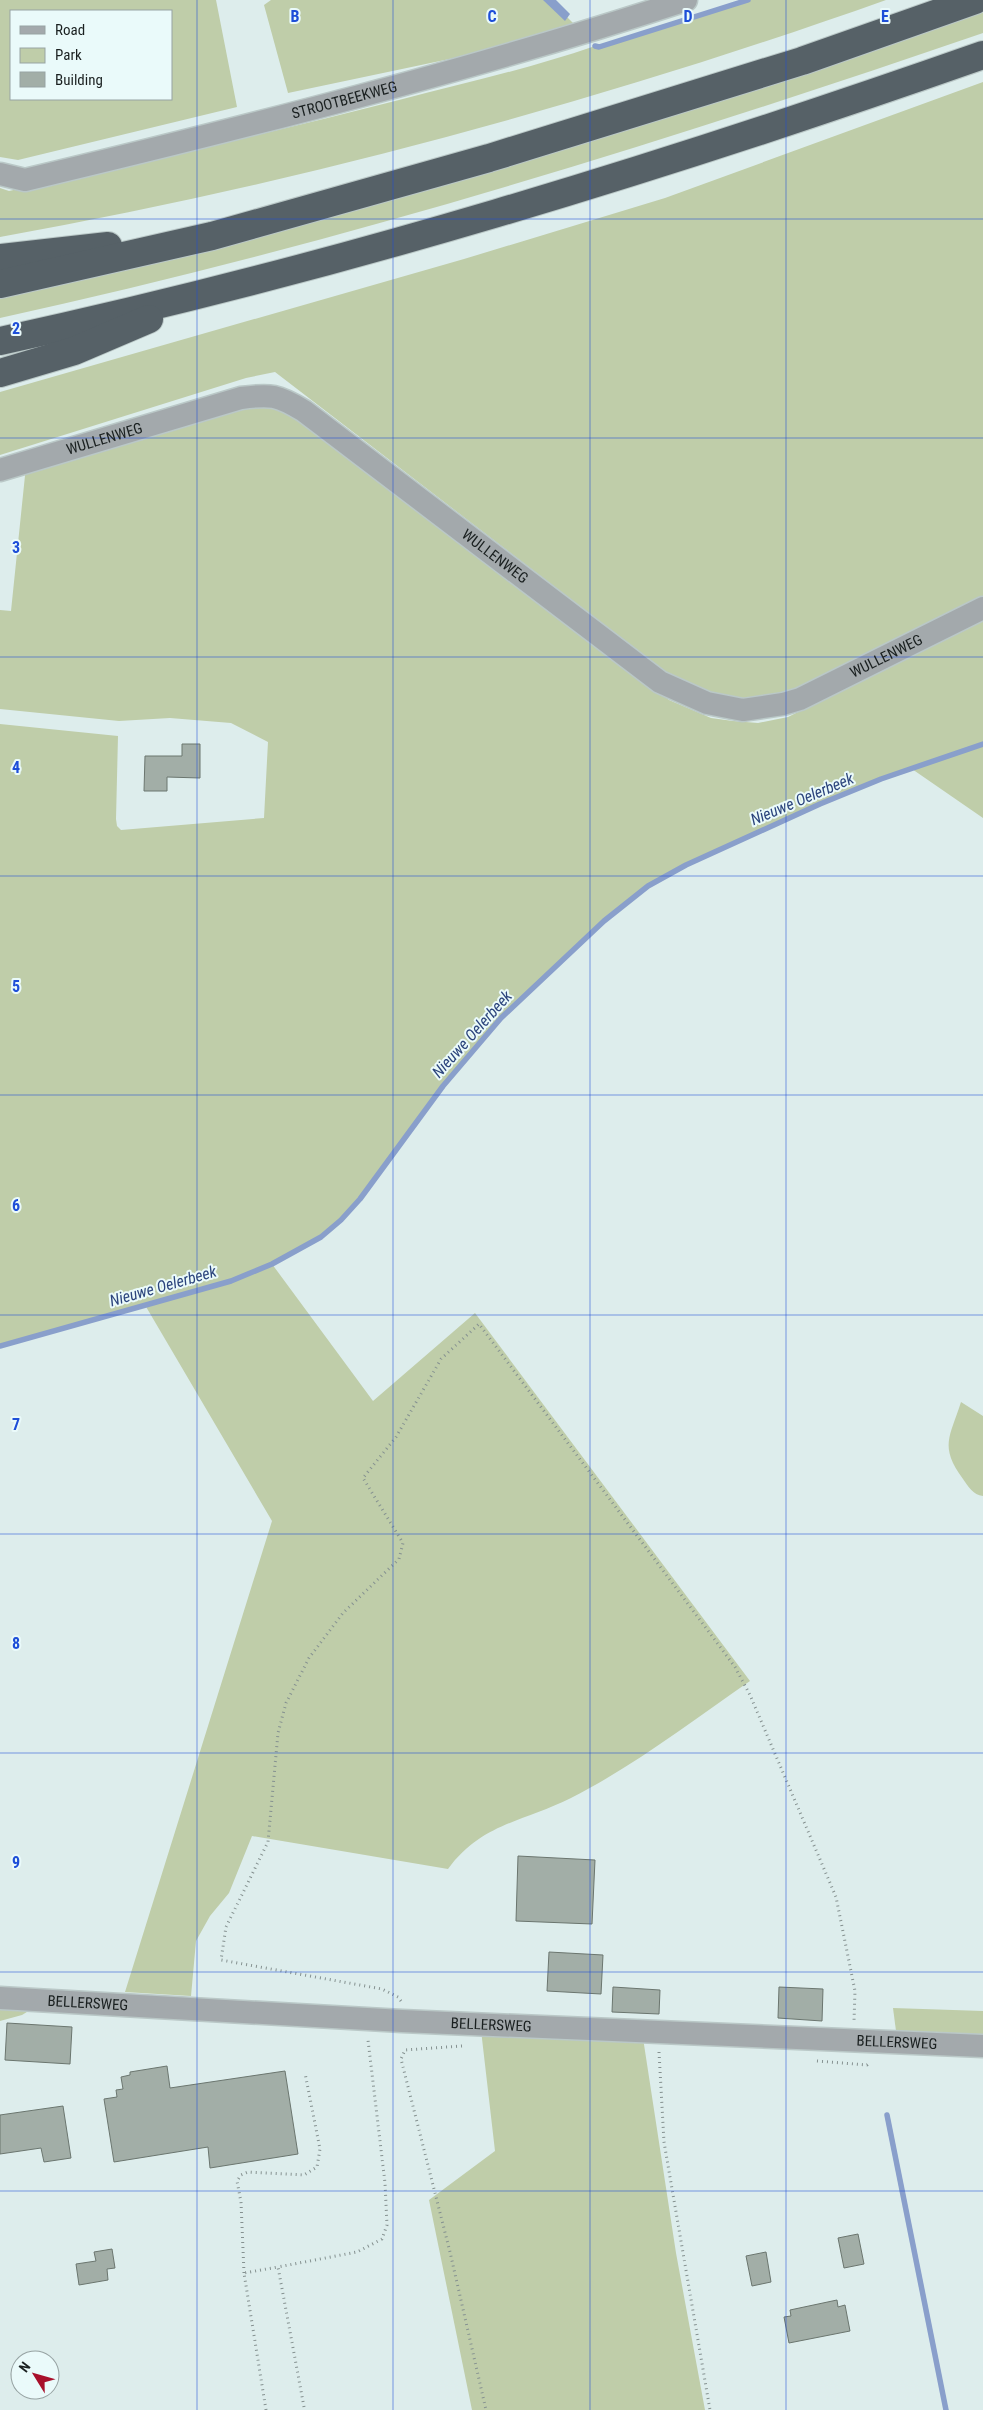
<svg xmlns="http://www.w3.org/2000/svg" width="983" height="2410" viewBox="0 0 983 2410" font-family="'Roboto Condensed',sans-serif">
<rect width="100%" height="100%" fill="#ddedec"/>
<g fill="#bfcda9" fill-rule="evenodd">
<path d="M0 0H216L237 107 18 160 0 157ZM11 11H171V99H11Z"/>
<path d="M271 0H550L576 26 497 49 288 93 264 5Z"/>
<path d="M748 0H886C599 102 301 183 0 237V188L9 191C140 163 269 133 399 100 465 83 531 68 595 46L599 47Z"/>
<path d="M983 8V33C660 144 334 245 0 318V291Z"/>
<path d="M983 82V599L812 685 760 702 721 698 676 680 275 372 246 378 0 455V392L464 259 665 198Z"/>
<path d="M269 405 309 422 609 651 669 700 711 718 733 721 758 723 788 717 983 620V818L912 769 820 804 747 836 686 865 648 886 604 921 484 1036 341 1220 321 1237 272 1264 373 1401 475 1313 750 1681C692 1721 634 1766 571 1798 523 1822 482 1823 448 1869L252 1836 229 1893 210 1916 196 1941 191 1996 125 1992 272 1521 145 1305 0 1346V724L118 736 116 819 117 826 121 830 264 818 268 742 231 723 170 718 119 721 0 709V610L11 611 26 466 230 409Z"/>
<path d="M961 1402 983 1416V1496C973 1495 968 1486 963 1479 939 1446 950 1437 961 1402Z"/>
<path d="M0 2005 35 2007 22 2015 0 2021Z"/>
<path d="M893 2008 983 2011V2035L896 2031Z"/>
<path d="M481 2030 643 2038 676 2253 705 2410H472L429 2200 495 2151Z"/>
</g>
<path fill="#899fcb" d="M543 0H556L570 14 565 21Z"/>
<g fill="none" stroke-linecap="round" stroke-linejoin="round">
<g stroke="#899fcb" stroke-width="5.5">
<path d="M595 46 599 47 748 0"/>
<path d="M0 1346 231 1281 272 1264 321 1237 341 1220 360 1199 443 1086 501 1018 604 921 648 886 686 865 820 804 881 779 983 744"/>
<path d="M887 2115 946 2410"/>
</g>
</g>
<g fill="#a2aea7" stroke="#6b766f">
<path d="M182 744H200V778L167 777V791H144L145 756H182Z"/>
<path d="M518 1856 595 1860 592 1924 516 1921Z"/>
<path d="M549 1952 603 1955 601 1994 547 1991Z"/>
<path d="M613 1987 660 1990 659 2014 612 2012Z"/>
<path d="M779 1987 823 1989 822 2021 778 2018Z"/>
<path d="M7 2023 72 2027 70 2064 5 2060Z"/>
<path d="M167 2066 170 2088 285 2071 298 2154 210 2168 208 2147 114 2162 104 2099 117 2097 116 2090 123 2089 121 2077 130 2075V2072Z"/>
<path d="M63 2106 71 2158 44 2162 41 2148 0 2154V2115Z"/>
<path d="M858 2234 864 2264 844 2268 838 2238Z"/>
<path d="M112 2249 115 2268 107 2269 108 2280 79 2285 76 2264 96 2261 94 2252Z"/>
<path d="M766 2252 771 2282 752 2286 746 2256Z"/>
<path d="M837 2300 838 2307 845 2305 850 2331 789 2343 784 2317 791 2316 790 2310Z"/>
</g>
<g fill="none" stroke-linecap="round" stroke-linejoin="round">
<defs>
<g id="minor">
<path id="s1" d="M0 174 25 180C247 127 469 71 686 0"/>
<path id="s2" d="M0 470 241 398C271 394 278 395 304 411L660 682 707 703 743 710 783 704 800 699 983 608"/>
<path id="s3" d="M0 1998 402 2021 983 2046"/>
</g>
<g id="motorway">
<path d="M0 258 108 246"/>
<path d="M0 284 212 236 489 158 802 61 975 0"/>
<path d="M0 341C334 269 661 168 983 55"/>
<path d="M0 373 74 351 149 319"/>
</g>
</defs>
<use href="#minor" stroke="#bac8c7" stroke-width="25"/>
<use href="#motorway" stroke="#bac8c7" stroke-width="30"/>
<g stroke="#859190" stroke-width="3" stroke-dasharray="1 4" stroke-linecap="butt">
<path d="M401 2001 398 1997 382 1989 221 1960 226 1927 268 1842 278 1733 286 1703 309 1658 343 1613 399 1559 403 1543 363 1478 396 1437 441 1359 479 1324 735 1667 750 1695 836 1897 855 1991 854 2021"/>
<path d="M462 2046 405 2050 401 2059 450 2252 486 2410"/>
<path d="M659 2052 664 2142 710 2410"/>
<path d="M817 2061 867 2065 870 2062"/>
<path d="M244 2273 241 2202 237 2181 241 2175 248 2172 304 2175 317 2167 320 2149 305 2073"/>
<path d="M304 2407 278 2267 357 2252 382 2239 387 2225 385 2183 368 2040"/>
<path d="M266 2410 244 2273 278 2267"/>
</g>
<use href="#minor" stroke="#a3a9ac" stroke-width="22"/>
<use href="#motorway" stroke="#566167" stroke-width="28"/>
</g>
<path fill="none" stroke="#1d4ed8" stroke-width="1" stroke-opacity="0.55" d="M197 0V2410M393 0V2410M590 0V2410M786 0V2410M0 219H983M0 438H983M0 657H983M0 876H983M0 1095H983M0 1315H983M0 1534H983M0 1753H983M0 1972H983M0 2191H983"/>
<g text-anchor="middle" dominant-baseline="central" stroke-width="4" stroke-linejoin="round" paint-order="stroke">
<g font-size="15" fill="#1a2020" stroke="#eafafa">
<text stroke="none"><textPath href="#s1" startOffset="355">STROOTBEEKWEG</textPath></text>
<text stroke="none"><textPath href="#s2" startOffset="109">WULLENWEG</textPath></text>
<text stroke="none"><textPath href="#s2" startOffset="558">WULLENWEG</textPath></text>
<text stroke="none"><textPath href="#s2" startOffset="1008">WULLENWEG</textPath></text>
<text stroke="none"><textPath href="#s3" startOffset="88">BELLERSWEG</textPath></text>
<text stroke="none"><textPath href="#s3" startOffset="492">BELLERSWEG</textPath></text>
<text stroke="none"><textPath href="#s3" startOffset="898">BELLERSWEG</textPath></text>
</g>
<g font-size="16" font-style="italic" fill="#2b447c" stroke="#eafafa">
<text transform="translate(802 799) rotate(-23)">Nieuwe Oelerbeek</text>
<text transform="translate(472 1034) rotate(-48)">Nieuwe Oelerbeek</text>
<text transform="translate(163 1286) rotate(-16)">Nieuwe Oelerbeek</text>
</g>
</g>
<g font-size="16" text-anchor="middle" font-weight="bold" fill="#1d4ed8" stroke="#eafafa" stroke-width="4" stroke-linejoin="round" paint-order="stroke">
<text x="295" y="22">B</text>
<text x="492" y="22">C</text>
<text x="688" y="22">D</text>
<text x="885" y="22">E</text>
<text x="16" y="334">2</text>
<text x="16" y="553">3</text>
<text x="16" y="773">4</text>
<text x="16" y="992">5</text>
<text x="16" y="1211">6</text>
<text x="16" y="1430">7</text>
<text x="16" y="1649">8</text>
<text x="16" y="1868">9</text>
</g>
<rect x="10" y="10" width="162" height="90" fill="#eafafa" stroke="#97a3a3"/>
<rect x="20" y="26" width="25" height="8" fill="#a3a9ac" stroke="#97a3a3"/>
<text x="55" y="35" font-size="15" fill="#1a2020">Road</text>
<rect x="20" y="48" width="25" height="15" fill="#bfcda9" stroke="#97a3a3"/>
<text x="55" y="60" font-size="15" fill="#1a2020">Park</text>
<rect x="20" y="72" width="25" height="15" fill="#a2aea7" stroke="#97a3a3"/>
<text x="55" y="85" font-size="15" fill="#1a2020">Building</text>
<g transform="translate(35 2375) rotate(307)"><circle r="24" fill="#eafafa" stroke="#97a3a3"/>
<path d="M0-4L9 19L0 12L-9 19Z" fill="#a8102b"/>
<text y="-8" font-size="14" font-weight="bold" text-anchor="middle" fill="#1a2020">N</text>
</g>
</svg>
